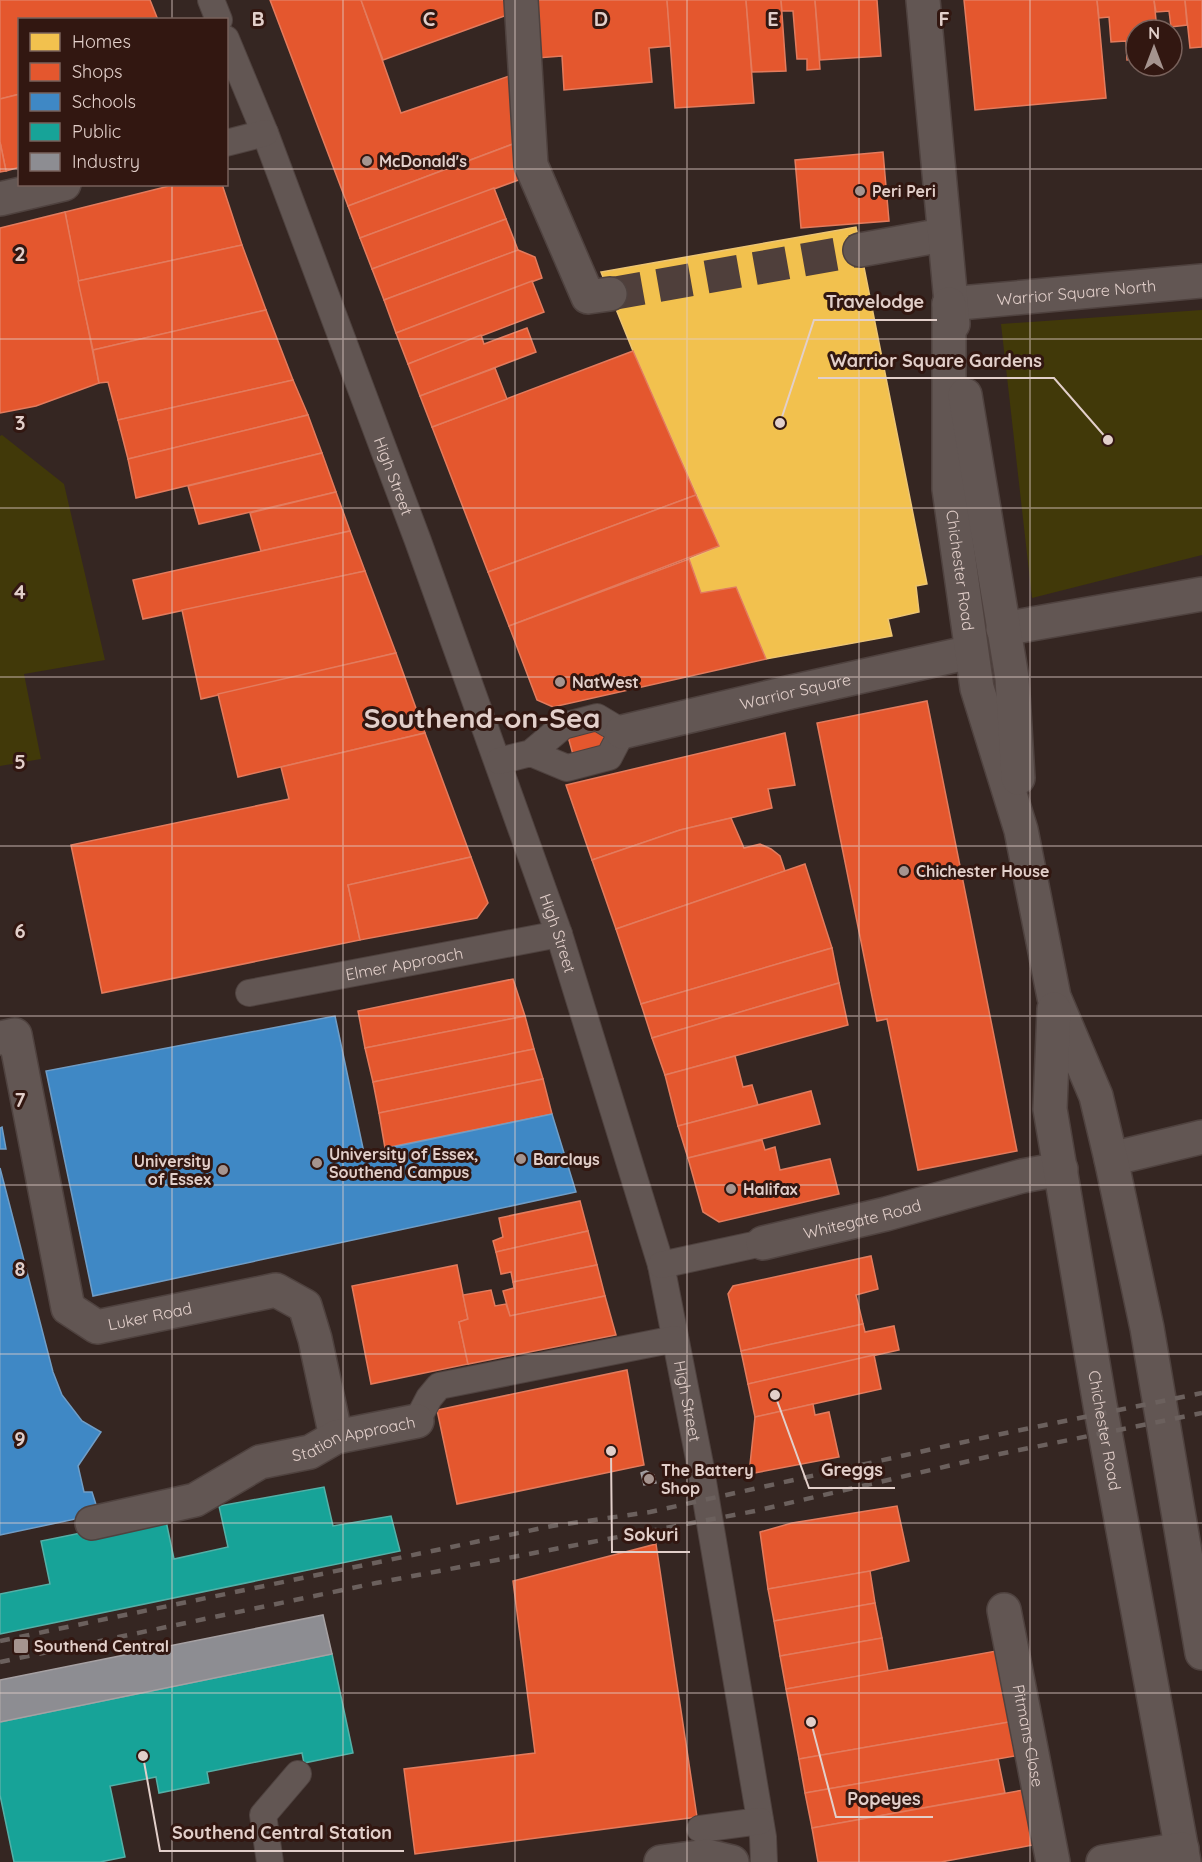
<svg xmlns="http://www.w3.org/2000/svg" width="1202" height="1862" viewBox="0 0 1202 1862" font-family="Quicksand,sans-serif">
<rect width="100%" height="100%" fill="#352622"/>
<g fill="#413909">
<path d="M1202 310V555L1032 598 1001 324Z"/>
<path d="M2 435 64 484 105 660 24 674 41 759 0 766V436Z"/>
</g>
<path fill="#f2c14e" stroke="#edc573" stroke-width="1.5" d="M856 227 927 584 916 586 919 612 888 619 892 636 766 659 736 587 701 593 689 559 719 546 633 351 601 272Z"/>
<g fill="#e4572e" stroke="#e37b5d" stroke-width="1.5">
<path d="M0 0H150L158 20H20V94L0 99Z"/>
<path d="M270 0H361L401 113 515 74 521 141 348 206Z"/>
<path d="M361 0H509L510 14 383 60Z"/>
<path d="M533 0H667L671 46 649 48 652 82 564 90 562 56 537 58Z"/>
<path d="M667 0H746L754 103 675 108Z"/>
<path d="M746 0H781L786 71 752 72Z"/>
<path d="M781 0H815L820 69 807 70V59H797L793 11H782Z"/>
<path d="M815 0H877L881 56 820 60Z"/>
<path d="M964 0H1097L1106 98 975 110Z"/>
<path d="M1097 0H1154L1157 30H1136V59L1127 60 1126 41 1111 42 1109 17 1099 18Z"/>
<path d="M1154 0H1185L1187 25 1171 27 1169 11 1156 12Z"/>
<path d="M1185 0H1202V47L1190 48Z"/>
<path d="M20 94V167L6 171 0 142V99Z"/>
<path d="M521 141 524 178 360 238 348 206Z"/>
<path d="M0 142 6 171 0 172Z"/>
<path d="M883 152 889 221 801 228 795 160Z"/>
<path d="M177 184H222L242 245 78 281 65 212Z"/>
<path d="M494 188 506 219 372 269 360 238Z"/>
<path d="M65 212 99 383 36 406 0 413V228Z"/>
<path d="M506 219 518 250 384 300 372 269Z"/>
<path d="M242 245 266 310 93 350 78 281Z"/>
<path d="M518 250 535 257 542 278 396 333 384 300Z"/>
<path d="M532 281 544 312 408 364 396 333Z"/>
<path d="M266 310 293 380 118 420 108 382 99 383 93 350Z"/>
<path d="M527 328 536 352 420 396 408 364 481 335 484 344Z"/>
<path d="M633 351 696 495 488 572 432 427Z"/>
<path d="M495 368 507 399 432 427 420 396Z"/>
<path d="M293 380 308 415 128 459 118 420Z"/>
<path d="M308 415 322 453 136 498 128 459Z"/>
<path d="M322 453 336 492 199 524 188 486Z"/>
<path d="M336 492 350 531 261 551 250 513Z"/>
<path d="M696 495 719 546 509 626 488 572Z"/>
<path d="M350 531 365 571 143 619 133 580Z"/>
<path d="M689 559 701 593 736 587 766 659 553 707 537 700 509 626Z"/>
<path d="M365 571 396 653 201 699 182 610Z"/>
<path d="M396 653 425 733 238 777 218 694Z"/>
<path d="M927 701 1017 1151 918 1170 887 1019 877 1021 817 723Z"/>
<path d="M600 725 607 749 574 758 567 733Z"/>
<path d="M425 733 471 857 348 885 360 940 102 993 71 845 289 799 281 767Z"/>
<path d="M785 733 795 785 768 789 772 808 680 830 592 860 566 785Z"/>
<path d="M731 818 744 848 760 844 771 849 780 856 785 871 616 929 592 860 680 830Z"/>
<path d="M471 857 488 903 477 918 360 940 348 885Z"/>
<path d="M805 864 832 948 641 1004 616 929Z"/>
<path d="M832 948 839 983 652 1038 641 1004Z"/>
<path d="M513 979 525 1016 365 1048 358 1011Z"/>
<path d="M839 983 848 1025 665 1075 652 1038Z"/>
<path d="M525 1016 534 1049 373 1082 365 1048Z"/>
<path d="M534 1049 543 1079 379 1113 373 1082Z"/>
<path d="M735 1056 743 1087 752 1085 758 1105 678 1126 665 1075Z"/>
<path d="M543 1079 552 1114 385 1148 379 1113Z"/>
<path d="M811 1091 820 1124 688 1158 678 1126Z"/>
<path d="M762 1140 765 1150 775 1147 780 1170 830 1159 839 1194 719 1222 703 1212 688 1158Z"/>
<path d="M580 1201 588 1231 496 1252 493 1241 503 1237 499 1218Z"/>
<path d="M588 1231 597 1265 513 1282 511 1272 501 1274 496 1252Z"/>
<path d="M871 1256 878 1289 856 1295 863 1324 741 1351 728 1294 733 1286Z"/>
<path d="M457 1265 468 1319 459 1322 468 1364 371 1384 352 1286Z"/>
<path d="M597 1265 605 1296 510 1316 503 1291 514 1288 513 1282Z"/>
<path d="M491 1290 495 1306 506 1304 510 1316 605 1296 616 1335 468 1364 459 1322 468 1319 463 1295Z"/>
<path d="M863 1324 865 1332 894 1326 899 1350 748 1384 741 1351Z"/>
<path d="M874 1355 881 1389 755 1417 748 1384Z"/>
<path d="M627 1370 644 1465 457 1504 437 1410Z"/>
<path d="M813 1404 815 1415 829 1412 839 1457 749 1474 755 1417Z"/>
<path d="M897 1506 909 1561 870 1571 768 1589 760 1532 792 1523Z"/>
<path d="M656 1544 697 1817 415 1854 404 1769 535 1753 513 1581Z"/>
<path d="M870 1571 875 1603 774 1621 768 1589Z"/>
<path d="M875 1603 882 1638 780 1656 774 1621Z"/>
<path d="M882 1638 888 1671 786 1689 780 1656Z"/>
<path d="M996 1651 1009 1722 799 1759 786 1689Z"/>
<path d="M1009 1722 1015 1756 805 1793 799 1759Z"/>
<path d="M998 1759 1005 1793 812 1828 805 1793Z"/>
<path d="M1023 1790 1033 1845 941 1862H818L812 1828Z"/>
</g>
<g fill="#3f88c5" stroke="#709dc6" stroke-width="1.5">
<path d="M335 1016 364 1153 552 1114 576 1192 93 1296 46 1071Z"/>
<path d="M2 1127 6 1149H0V1128Z"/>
<path d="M0 1168 53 1372 62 1395 82 1421 101 1432 78 1466 84 1492H92L99 1514 0 1535Z"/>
</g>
<g fill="#17a398" stroke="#54b0a7" stroke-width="1.5">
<path d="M324 1487 333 1526 391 1516 400 1551 0 1634V1594L50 1584 41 1541 165 1516 174 1559 228 1547 219 1506Z"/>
<path d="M332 1654 353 1753 304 1763 302 1753 271 1759 207 1772 209 1783 159 1793 156 1777 110 1786 125 1857 100 1862H14L0 1795V1722Z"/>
</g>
<g fill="#8d8d92" stroke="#a6a1a3" stroke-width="1.5">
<path d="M646 1471 654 1475 656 1483 644 1485 641 1473Z"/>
<path d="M323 1615 332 1654 0 1722V1680Z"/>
</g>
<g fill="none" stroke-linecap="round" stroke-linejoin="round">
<path stroke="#4f3f3b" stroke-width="33" stroke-dasharray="33 16" stroke-linecap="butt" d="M610 294 860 250"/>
<defs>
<g id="pedestrian">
<path d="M211 0 219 20"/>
<path id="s1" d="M226 39 265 133 418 541 559 934 661 1265 700 1464 763 1837 764 1862"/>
<path d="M226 143 265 133"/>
<path d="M499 761 531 753 567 768 609 757 622 732 597 717 563 726 531 753"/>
<path id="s2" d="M249 993 559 934"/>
<path d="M661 1265 763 1243"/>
<path d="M417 1421 429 1398 439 1386 675 1339"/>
<path d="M700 1829 760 1821"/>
<path d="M270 1862 263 1815 298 1774"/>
</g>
<g id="minor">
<path d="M521 0 531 165 588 297 610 294"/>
<path d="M0 199 64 184"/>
<path d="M860 250 943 235"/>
<path id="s3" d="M949 304 1202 281"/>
<path d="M1003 629 1202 594"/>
<path id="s4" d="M622 732 791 692 971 652"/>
<path id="s5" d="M0 1038 15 1035 68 1308 97 1327 276 1290 305 1306 315 1339 336 1437"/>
<path d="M1111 1159 1202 1137"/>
<path id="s6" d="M763 1243 886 1214 1022 1176 1061 1169"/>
<path id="s7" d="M92 1523 195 1500 260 1462 310 1452 336 1437 417 1421"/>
<path id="s8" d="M1004 1610 1053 1862"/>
</g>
<g id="tertiary">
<path d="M923 0 953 324"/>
<path id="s9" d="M949 304V489L977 688 1021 830 1054 997 1096 1096 1111 1159 1147 1328 1202 1653"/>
<path d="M965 395 1012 678 1018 778"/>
<path id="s10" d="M1054 1009 1050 1109 1100 1405 1184 1862"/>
<path d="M661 1862 707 1856 732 1862"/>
<path d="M1103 1862 1182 1849"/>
</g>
</defs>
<use href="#pedestrian" stroke="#4f423f" stroke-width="28"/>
<use href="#minor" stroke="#4f423f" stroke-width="36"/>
<use href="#tertiary" stroke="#4f423f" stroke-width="36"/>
<use href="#pedestrian" stroke="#625653" stroke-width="26"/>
<use href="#minor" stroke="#625653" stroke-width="33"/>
<use href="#tertiary" stroke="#625653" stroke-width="33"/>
<g stroke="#6b605d" stroke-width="4.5" stroke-dasharray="10 10" stroke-linecap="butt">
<path d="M0 1641 552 1526 650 1512 991 1436 1202 1393"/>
<path d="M0 1662 376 1583 755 1511 995 1455 1202 1413"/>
</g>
</g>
<path fill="none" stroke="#e2cfca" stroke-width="1.5" stroke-opacity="0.55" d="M172 0V20M343 0V1862M515 0V1862M687 0V1862M859 0V1862M1030 0V1862M0 169H20M226 169H1202M172 184V1862M0 339H1202M0 508H1202M0 677H1202M0 846H1202M0 1016H1202M0 1185H1202M0 1354H1202M0 1523H1202M0 1693H1202"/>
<g fill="#a5948f" stroke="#321711" stroke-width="2">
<circle cx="367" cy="161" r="6"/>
<circle cx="860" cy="191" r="6"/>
<circle cx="560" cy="682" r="6"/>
<circle cx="904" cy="871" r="6"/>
<circle cx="521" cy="1159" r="6"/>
<circle cx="317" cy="1163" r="6"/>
<circle cx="223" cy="1170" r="6"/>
<circle cx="731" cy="1189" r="6"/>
<circle cx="649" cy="1479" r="6"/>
<rect x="13" y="1638" width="16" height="16" rx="3"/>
</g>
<g text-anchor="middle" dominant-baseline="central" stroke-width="6" stroke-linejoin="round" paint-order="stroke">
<g font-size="16" font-weight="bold" fill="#e2cfca" stroke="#321711" text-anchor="start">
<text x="379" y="161">McDonald's</text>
<text x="872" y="191">Peri Peri</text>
<text x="572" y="682">NatWest</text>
<text x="916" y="871">Chichester House</text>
<text x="329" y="1154">University of Essex,<tspan x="329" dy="18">Southend Campus</tspan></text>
<text x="533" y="1159">Barclays</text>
<text x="211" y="1161" text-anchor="end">University<tspan x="211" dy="18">of Essex</tspan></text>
<text x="743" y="1189">Halifax</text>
<text x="661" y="1470">The Battery<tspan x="661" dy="18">Shop</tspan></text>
<text x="34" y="1646">Southend Central</text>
</g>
<g font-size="16" fill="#e2cfca" stroke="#321711">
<text stroke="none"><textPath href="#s3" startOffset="128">Warrior Square North</textPath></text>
<text stroke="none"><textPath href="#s1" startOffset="468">High Street</textPath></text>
<text stroke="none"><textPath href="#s9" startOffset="267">Chichester Road</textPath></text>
<text stroke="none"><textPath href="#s4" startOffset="178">Warrior Square</textPath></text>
<text stroke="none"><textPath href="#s1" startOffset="954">High Street</textPath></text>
<text stroke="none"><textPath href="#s2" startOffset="158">Elmer Approach</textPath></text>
<text stroke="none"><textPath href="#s6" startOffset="102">Whitegate Road</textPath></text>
<text stroke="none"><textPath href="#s5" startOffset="382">Luker Road</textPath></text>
<text stroke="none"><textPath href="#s1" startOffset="1440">High Street</textPath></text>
<text stroke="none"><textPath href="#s10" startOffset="426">Chichester Road</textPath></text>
<text stroke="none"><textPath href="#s7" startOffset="278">Station Approach</textPath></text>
<text stroke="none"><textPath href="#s8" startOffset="128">Pitmans Close</textPath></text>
</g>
<g font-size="28" font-weight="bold" fill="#e2cfca" stroke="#321711">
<text x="482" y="717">Southend-on-Sea</text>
</g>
</g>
<g font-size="20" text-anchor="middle" font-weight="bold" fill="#e2cfca" stroke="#321711" stroke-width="6" stroke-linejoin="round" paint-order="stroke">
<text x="258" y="26">B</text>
<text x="429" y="26">C</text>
<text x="601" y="26">D</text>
<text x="773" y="26">E</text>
<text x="944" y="26">F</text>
<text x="20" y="261">2</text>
<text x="20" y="430">3</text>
<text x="20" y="599">4</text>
<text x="20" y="769">5</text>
<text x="20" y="938">6</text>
<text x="20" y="1107">7</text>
<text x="20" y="1276">8</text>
<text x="20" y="1446">9</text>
</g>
<path fill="none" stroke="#e2cfca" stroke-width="2" d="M780 423L814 320H937M1108 440L1054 378H818M775 1395L809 1488H895M611 1451L612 1552H690M811 1722L836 1817H933M143 1756L160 1851H404"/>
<g fill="#e2cfca" stroke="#321711" stroke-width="2">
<circle cx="780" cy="423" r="6"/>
<circle cx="1108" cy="440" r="6"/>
<circle cx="775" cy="1395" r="6"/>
<circle cx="611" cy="1451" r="6"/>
<circle cx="811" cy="1722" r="6"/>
<circle cx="143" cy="1756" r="6"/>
</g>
<g font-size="18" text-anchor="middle" font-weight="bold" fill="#e2cfca" stroke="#321711" stroke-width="6" stroke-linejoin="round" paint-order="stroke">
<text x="875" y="308">Travelodge</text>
<text x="936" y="367">Warrior Square Gardens</text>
<text x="852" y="1476">Greggs</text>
<text x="651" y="1541">Sokuri</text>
<text x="884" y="1805">Popeyes</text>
<text x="282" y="1839">Southend Central Station</text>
</g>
<rect x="18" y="18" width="210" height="168" fill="#321711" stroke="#78615b" stroke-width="1.5"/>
<rect x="30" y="33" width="30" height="18" fill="#f2c14e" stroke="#78615b" stroke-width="1.5"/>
<text x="72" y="48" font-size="18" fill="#e2cfca">Homes</text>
<rect x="30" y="63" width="30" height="18" fill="#e4572e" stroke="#78615b" stroke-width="1.5"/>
<text x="72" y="78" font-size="18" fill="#e2cfca">Shops</text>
<rect x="30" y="93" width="30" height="18" fill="#3f88c5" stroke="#78615b" stroke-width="1.5"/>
<text x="72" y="108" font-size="18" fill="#e2cfca">Schools</text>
<rect x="30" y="123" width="30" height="18" fill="#17a398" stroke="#78615b" stroke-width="1.5"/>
<text x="72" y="138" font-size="18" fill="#e2cfca">Public</text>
<rect x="30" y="153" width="30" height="18" fill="#8d8d92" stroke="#78615b" stroke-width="1.5"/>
<text x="72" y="168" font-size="18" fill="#e2cfca">Industry</text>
<g transform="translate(1154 48)"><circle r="28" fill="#321711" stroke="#78615b" stroke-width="1.5"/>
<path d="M0-4.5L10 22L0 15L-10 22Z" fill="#a5948f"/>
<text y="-9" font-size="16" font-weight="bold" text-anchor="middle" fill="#e2cfca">N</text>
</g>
</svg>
